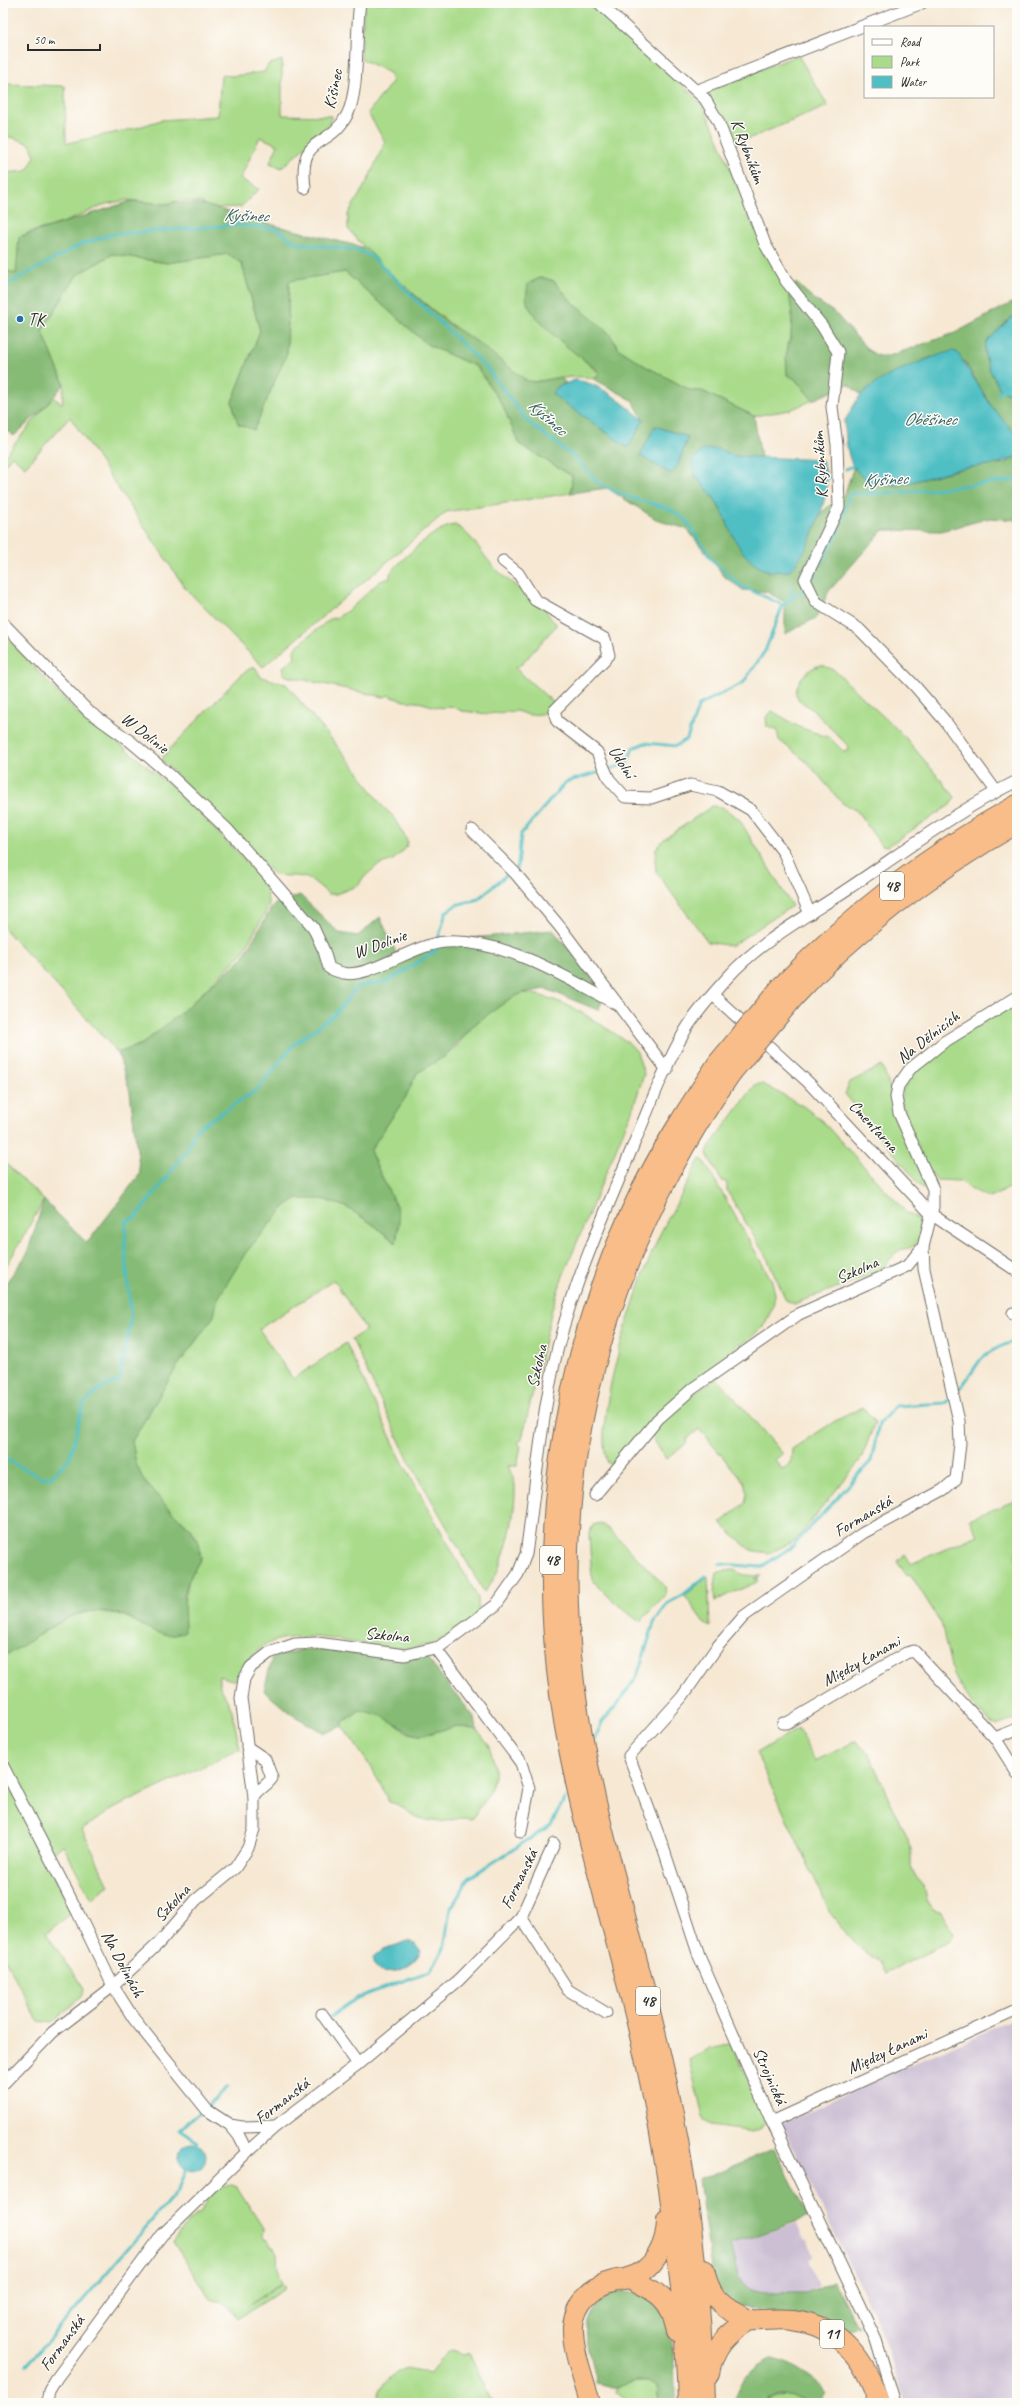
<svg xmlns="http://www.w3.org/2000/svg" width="1020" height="2406" viewBox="0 0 1020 2406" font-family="Caveat,sans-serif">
<rect width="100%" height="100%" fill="#fdfcf7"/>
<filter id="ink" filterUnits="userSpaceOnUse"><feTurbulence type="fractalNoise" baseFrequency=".025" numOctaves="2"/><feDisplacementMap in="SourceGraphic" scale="8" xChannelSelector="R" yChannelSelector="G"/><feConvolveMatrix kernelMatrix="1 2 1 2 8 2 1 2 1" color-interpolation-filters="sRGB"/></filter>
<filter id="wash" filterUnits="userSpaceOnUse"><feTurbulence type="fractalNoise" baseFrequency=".012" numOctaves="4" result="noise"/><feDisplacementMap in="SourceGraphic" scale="16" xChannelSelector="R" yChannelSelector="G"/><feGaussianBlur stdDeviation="0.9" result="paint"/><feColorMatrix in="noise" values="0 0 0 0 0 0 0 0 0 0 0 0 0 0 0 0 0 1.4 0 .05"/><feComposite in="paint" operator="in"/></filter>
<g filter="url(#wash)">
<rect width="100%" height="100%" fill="#f6e8d3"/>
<g fill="#ccbfd4">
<path d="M1017 2017V2403H906L877 2322 781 2123Z"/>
<path d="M797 2223 804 2239 808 2240 813 2256 808 2260 819 2285 806 2293H763L750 2290 739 2279 730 2245Z"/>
</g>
<g fill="#a9db8a" stroke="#6a835a">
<path d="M364 3H590L675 77 703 106 715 131 752 223 789 292 792 314 791 338 787 346 795 379 813 400 790 410 754 416 702 391H692L645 366 619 349 608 333 572 302 554 281 541 277 528 284V305L549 330 600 374 594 379C572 372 549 384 527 381 464 335 400 289 348 229V214L368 180 385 142 368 113 392 82 390 73 361 59Z"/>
<path d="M798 55 828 106 731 146 709 99V93L714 88Z"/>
<path d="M282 60V115L332 116 327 128 281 168 270 163 278 145 260 137 240 179 259 189 241 207 212 208 201 203 180 200 166 204 127 200 106 204 60 224 30 232 20 237 16 275 3 269V152L5 157 4 173 27 171 35 156 30 144 11 137H3L5 84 65 86 66 142 68 143 136 128 161 120 218 116 221 75 233 76 264 72 268 65Z"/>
<path d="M113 254 167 263 228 254 242 264 260 331 232 402 287 353 289 280 345 272 428 345 477 367 503 406 519 444 572 476 571 493 446 512 263 667 186 589 70 417 25 467 12 456 3 466V458L53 397 62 404 64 384 42 331 77 275Z"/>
<path d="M455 525C473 534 482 556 497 570 511 584 528 594 543 607 548 612 549 619 556 623V626L522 664 515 668 555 704 542 714 529 715 516 711 487 714 462 711 451 706C437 711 429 703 416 702 405 701 399 701 389 695L384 697 286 676 283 673V667L295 658 294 651 298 645 330 619 338 617 350 609 380 581 390 578V573C404 558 434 527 455 525Z"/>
<path d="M3 634 78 714 95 724 181 794 253 869 266 889 269 906 242 954 165 1029 142 1044 118 1053 3 927Z"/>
<path d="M822 665 834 670 904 736 955 797 950 805 888 846 881 845 857 811 842 803 808 763 779 740 777 730 767 727 766 717 772 711 799 727 830 738 844 752 847 751 848 746 813 710 799 700 796 694C796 680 809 667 822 665Z"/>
<path d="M255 667 261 677 286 684 357 770 383 807 392 815 408 842 406 848 393 860 378 865 362 879 359 885 336 894H328C304 871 304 878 274 875L162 760 164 755 240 676 249 669Z"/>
<path d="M712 806 722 807 739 819 792 906 731 946 708 942 656 872 655 860 656 849 663 840Z"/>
<path d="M523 993C563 996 596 1022 629 1043L637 1052 644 1074 633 1108 563 1276 552 1309 522 1439 519 1441V1445L521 1446 517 1466H508C511 1473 515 1480 515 1487 516 1516 504 1572 484 1592L407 1457 352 1339 366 1330 334 1280 259 1329 293 1379 346 1343 402 1461 478 1598V1606L481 1613C460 1628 444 1642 418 1647 362 1657 268 1601 238 1679L232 1680 219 1676V1684L232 1710 240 1749 115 1808 82 1829 109 1886 91 1899 63 1845 50 1853 3 1756V1656L71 1616 94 1611 123 1615 153 1631 183 1607 189 1579 201 1558 197 1539 190 1528 173 1513 144 1481 136 1464 132 1441 176 1368 214 1316 217 1300 246 1252 286 1205 295 1199H322L346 1207 371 1223 396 1243 399 1221 396 1206 371 1154V1149L405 1098 417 1073 454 1049 475 1024 487 1014 511 998Z"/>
<path d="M1012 1004 1017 1008V1184L990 1198 972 1190 960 1181 936 1180C924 1164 897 1112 902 1093 911 1061 984 1022 1012 1004Z"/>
<path d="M882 1066 926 1186 923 1189 845 1094 850 1082Z"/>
<path d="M756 1084H763L803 1106 822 1121 906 1212 919 1220C923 1229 922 1242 912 1247 907 1249 902 1248 897 1252 889 1259 885 1269 875 1273L794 1304 786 1300 767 1258 727 1191V1183L721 1180 707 1154 709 1147Z"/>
<path d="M700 1159 704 1161 772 1281 775 1294 773 1307 764 1325 748 1341 737 1345 730 1357 671 1400 615 1464 608 1463C589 1421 641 1274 661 1232 669 1216 678 1202 686 1186 691 1178 694 1168 700 1159Z"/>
<path d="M3 1161 44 1200 3 1272Z"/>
<path d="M717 1378 783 1454 774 1460 783 1470 791 1463 792 1449 835 1421 863 1407 875 1423 861 1459 796 1540 770 1553 755 1551 749 1549 720 1523 745 1503 747 1493 744 1482 699 1429 686 1440 687 1443 668 1458 666 1459 652 1437C653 1418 702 1388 717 1378Z"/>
<path d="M1017 1500V1719L998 1725 991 1724 973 1705 953 1675 941 1623 911 1575 906 1574 897 1562 905 1555 911 1564 978 1535 969 1519Z"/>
<path d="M600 1523 611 1531 665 1586 666 1594 641 1621 637 1620 612 1600 592 1580 589 1534 593 1525Z"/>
<path d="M734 1570 744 1575 761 1576 754 1579H759L757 1582 715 1601 714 1593 717 1572Z"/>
<path d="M708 1576 710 1627 705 1624 685 1596Z"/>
<path d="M360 1710C370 1712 380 1714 389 1719 396 1724 404 1732 412 1734 431 1739 448 1723 466 1726 477 1728 483 1735 488 1745 502 1773 491 1796 471 1819 461 1817 456 1819 447 1821 439 1823 426 1820 419 1818 407 1814 404 1805 389 1802L374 1772 342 1725 343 1722Z"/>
<path d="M798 1729 815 1761 856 1741 869 1754 911 1848V1867L916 1877 924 1886 927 1901 934 1911 941 1912 954 1934 950 1941 885 1974 879 1962 853 1942 831 1914 756 1753Z"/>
<path d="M3 1774 73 1912 46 1933 84 1989 83 1995 52 2023 38 2021 3 1955Z"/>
<path d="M729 2044 732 2045 766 2121 765 2125 753 2131 711 2125 704 2121 689 2060 709 2048Z"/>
<path d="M232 2185 237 2187 263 2228 262 2235 264 2239 268 2240 277 2256 278 2273 282 2283 247 2306 283 2284 286 2288 237 2319 226 2303 210 2299 173 2242 194 2216 201 2212C205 2198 219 2186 232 2185Z"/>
<path d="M452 2350 464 2354 469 2352 492 2403H377C378 2386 391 2374 407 2368L430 2373C439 2365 441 2355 452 2350Z"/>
<path d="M633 2381H652L657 2385 659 2403H624V2397L615 2391 617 2386Z"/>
<path d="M784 2394 807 2403H763L772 2396Z"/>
</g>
<g fill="#86bb76" stroke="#587350" fill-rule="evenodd">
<path d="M131 201 166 204 176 202 205 205 277 226 366 248 397 281 449 324 476 341 527 381 535 382 560 377 566 383 557 387 582 415 628 447 644 420 632 400 594 379 600 374 596 369C577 355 538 326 528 305 525 299 527 291 528 284L541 277 554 281 572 302 609 333 619 349 645 366 692 391H702L754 416 761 458 734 456 718 449 692 468 696 478 712 495 731 528 734 538 768 572 789 571 796 564 822 512 845 493 854 466 864 477 896 486 968 467 1006 463 1017 456V520L990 518 941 531 883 530 829 591 816 618 785 634V602L767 592 743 590 725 577 687 529 659 521 607 488 571 493 572 476 519 444 503 406 477 367 428 345 345 272 289 281 287 353 254 430 238 424 232 402 260 331 242 264 228 254 167 263 112 254 77 275 42 330 64 384 48 404 14 436 3 428V269L16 274 19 237ZM655 426 688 437 677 467 672 473 640 456Z"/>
<path d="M796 283 814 299 835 313 868 350 878 356H889L955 333 1017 300V311L986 342C982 361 993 375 1001 391L1017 397V439L992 407 965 362 931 357 872 386 861 395 848 384 813 400 795 379 787 375 786 355 791 338 792 314 789 292Z"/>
<path d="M300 895 339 933 358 936 380 917 397 955 463 939 553 930 605 995 598 1010 546 989 523 993 511 998 475 1024 444 1057 417 1073 405 1098 371 1149V1154L396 1206 399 1221 396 1243 371 1223 346 1207 322 1199H296L286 1205 246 1252 217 1300 214 1316 176 1368 132 1441 136 1464 144 1481 173 1513 190 1528 197 1539 201 1558 189 1579 184 1595 185 1631C161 1643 143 1623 123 1615 114 1612 105 1611 96 1611 59 1612 35 1643 3 1656V1287L27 1254 44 1200 87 1243 140 1174 130 1092 118 1053 142 1044 178 1015 243 957 273 905Z"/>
<path d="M304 1649C345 1650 386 1660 426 1657L475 1718 477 1730 457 1726 422 1735 413 1734 382 1716 360 1710 343 1722V1726L324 1733 291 1714 264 1691 272 1658Z"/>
<path d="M774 2149 809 2217 730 2245 739 2279 750 2290 763 2293H806L834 2281 859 2328 846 2330 816 2319 759 2311 729 2302 713 2282 699 2180Z"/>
<path d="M617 2292C629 2292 640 2293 650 2299 676 2315 675 2376 675 2403H659L657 2385C645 2376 628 2383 616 2386 610 2387 602 2384 596 2383 587 2343 573 2314 617 2292Z"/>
<path d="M772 2359C795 2364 812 2375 826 2394 823 2397 818 2402 814 2403 798 2406 782 2381 763 2403H733C743 2379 748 2370 772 2359Z"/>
</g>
<g fill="#50bfc4" stroke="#3e7578">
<path d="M1017 312V397L1001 391C993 375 982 361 986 342Z"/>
<path d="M952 351 957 352 992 407 1016 435 1017 456C998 467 975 465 954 470 921 478 865 505 849 456 846 445 846 433 844 422 849 414 854 404 860 396 876 377 928 358 952 351Z"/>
<path d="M575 380C603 384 622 403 644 420L628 448 552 394 557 387Z"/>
<path d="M655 426 688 437 677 467 671 474 640 456Z"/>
<path d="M707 449H718L734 456 822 460C823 465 826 470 826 475 831 497 807 556 789 571 773 572 762 572 750 560 731 543 727 514 711 494 702 483 692 476 692 461L701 451Z"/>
<path d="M407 1941 415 1943 421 1951C417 1965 393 1977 379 1971L374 1964V1957L384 1949Z"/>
<circle cx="192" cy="2157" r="14"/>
</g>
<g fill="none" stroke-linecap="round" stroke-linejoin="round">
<g stroke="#50bfc4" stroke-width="3">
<path d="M3 279 6 285"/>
<path d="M3 296 6 291V285L80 245 113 234 237 225 277 229 296 243 358 250 372 257 486 367 528 422 577 459 598 483 628 497 668 508 685 519 713 561 739 585 783 605 806 588"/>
<path d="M997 393 1005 390"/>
<path d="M846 469 857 464"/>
<path d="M823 479 831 476"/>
<path d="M809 583 836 537 850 494 907 492 1017 480"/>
<path d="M791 588V599"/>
<path d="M515 869 518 866 521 834 566 782 627 764 633 748 645 743 676 746 687 739 699 705 743 683 765 651 783 605"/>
<path d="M438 940 446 912 456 905 478 899 510 872"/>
<path d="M955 1394C966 1383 972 1371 981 1359 989 1350 1006 1344 1017 1340"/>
<path d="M3 1458 43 1478 52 1476 70 1457 83 1405 103 1386 119 1382 131 1319 125 1245 126 1221 135 1218 167 1177 188 1149 196 1129 258 1089 294 1044 335 1014 358 986 387 982 436 951 437 946"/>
<path d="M720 1564 761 1567 793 1546 871 1461 879 1424 895 1406 945 1403 951 1398"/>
<path d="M595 1740 602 1722 621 1700 637 1676 654 1623 668 1603 683 1595 706 1576"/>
<path d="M330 2017 357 1998 430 1971 444 1949 450 1910 469 1878 551 1825 565 1798"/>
<path d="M207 2106 228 2087"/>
<path d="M196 2145 198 2142 179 2130 203 2110"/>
<path d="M27 2365 179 2189 188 2167"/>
</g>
</g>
</g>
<g filter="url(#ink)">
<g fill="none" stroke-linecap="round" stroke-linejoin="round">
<defs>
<g id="street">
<path d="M599 3 705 99 718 121 765 244 786 281 822 326 838 352 832 407 837 445 839 507 805 579 816 602 859 629 914 685 945 721 996 791"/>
<path d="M698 90 922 3"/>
<path d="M305 188C298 132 328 151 347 115 360 91 355 33 360 3"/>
<path d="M503 561 518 573 535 600 605 639 609 655 554 711 557 721 597 752 609 779 625 797 651 798 690 785 718 791 751 810 784 853 810 914"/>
<path d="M3 623 88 711 130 741 170 775 228 830 313 927 324 951 329 968C333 970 338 972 343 973 369 979 415 943 446 942 508 939 567 979 620 1006"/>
<path d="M472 830 515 873 560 927 667 1070"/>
<path d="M713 995 809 1083 931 1214 1017 1271"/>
<path d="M1013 1313 1017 1315"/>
<path d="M595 1495 658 1419 692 1389 799 1314 907 1266 923 1247 933 1207V1189L899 1113 896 1097 898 1086 910 1069 944 1042 1017 997"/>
<path d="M435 1648 521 1763 529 1788 521 1832"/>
<path d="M783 1723H787L906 1653 914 1651 995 1738 1017 1773"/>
<path d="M995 1738 1017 1729"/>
<path d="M247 1747 265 1759 272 1778C267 1786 259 1788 254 1797"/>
<path d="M3 1766 78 1913 113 1986 134 2019 207 2110 230 2125 239 2136 247 2152"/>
<path d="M521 1917 568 1990 606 2013"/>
<path d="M322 2014 358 2064"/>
<path d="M3 2084 53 2032 113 1986 159 1943 196 1900 235 1868 248 1848 254 1829V1797L241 1698 244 1679 251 1667 269 1653 295 1644 317 1643 405 1655 439 1647 496 1605 518 1574 526 1554C537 1478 542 1402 563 1328 581 1266 608 1206 633 1146 649 1108 664 1068 685 1031 696 1012 713 994 727 978 759 942 809 915 849 888 903 852 958 810 1017 781"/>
<path d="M772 2122 1017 2010"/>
<path d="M230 2125 242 2127 276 2126"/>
<path d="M47 2403 49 2391 56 2379 162 2235 247 2152 276 2126 358 2064 459 1980 521 1917 554 1844"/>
<path d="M895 2403 876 2340 772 2122 699 1956 663 1847 629 1756 682 1697 717 1647 744 1616 863 1533 943 1490 956 1479 960 1443 959 1421 924 1269 923 1247"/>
</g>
<g id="highway">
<path d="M782 986C852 914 929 854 1017 805"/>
<path d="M794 997C859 926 934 871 1017 823"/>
<path d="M704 2270C709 2292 717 2304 737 2314 741 2316 746 2320 750 2320 764 2321 779 2318 793 2320 840 2326 866 2361 879 2403"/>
<path d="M629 2278C656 2291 672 2299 677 2331"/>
<path d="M709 2374C714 2347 726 2335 749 2320"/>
<path d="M590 2403C584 2379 572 2351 573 2326 575 2303 592 2286 613 2281 618 2279 623 2280 628 2278 655 2271 667 2243 667 2219"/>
<path d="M688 2403C684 2275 667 2148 637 2023 609 1906 570 1790 557 1670 539 1506 569 1336 642 1189 664 1145 691 1104 718 1063"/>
<path d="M704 2403C701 2285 687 2168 660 2053 632 1930 590 1808 574 1683 547 1465 606 1252 731 1073"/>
</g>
</defs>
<use href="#street" stroke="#726d66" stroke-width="13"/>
<use href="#highway" stroke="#726d66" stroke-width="22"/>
<use href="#street" stroke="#fff" stroke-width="11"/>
<use href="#highway" stroke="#f8bd89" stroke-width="20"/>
<defs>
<g id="highway-bridge">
<path d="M718 1063 782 986"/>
<path d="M731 1073 794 997"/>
</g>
</defs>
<use href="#highway-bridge" stroke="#726d66" stroke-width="22" stroke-linecap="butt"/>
<use href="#highway-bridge" stroke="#f8bd89" stroke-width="20"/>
</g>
</g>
<circle fill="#1f6fb2" stroke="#fdfcf7" stroke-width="1.5" cx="20" cy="319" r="4"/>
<g text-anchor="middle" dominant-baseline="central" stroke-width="3" stroke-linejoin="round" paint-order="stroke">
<g fill="#fdfcf7" stroke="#6a6a68" stroke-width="1">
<rect x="880" y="872" width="24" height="28" rx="3"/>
<rect x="540" y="1546" width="24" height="28" rx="3"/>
<rect x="636" y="1987" width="24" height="28" rx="3"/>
<rect x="820" y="2320" width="24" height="28" rx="3"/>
</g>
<g font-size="16" font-weight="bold" fill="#2b2b2b">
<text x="892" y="886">48</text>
<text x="552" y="1560">48</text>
<text x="648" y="2001">48</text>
<text x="832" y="2334">11</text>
</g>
<g font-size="17" fill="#2b2b2b" stroke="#fdfcf7">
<text transform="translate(333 89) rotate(-78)">Kišinec</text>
<text transform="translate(748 151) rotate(69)">K Rybníkům</text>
<text transform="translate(820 465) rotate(-94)">K Rybníkům</text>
<text transform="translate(145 733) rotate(38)">W Dolinie</text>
<text transform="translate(622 762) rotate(57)">Údolní</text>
<text transform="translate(380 944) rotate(-20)">W Dolinie</text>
<text transform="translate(928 1037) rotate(-38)">Na Dělnicích</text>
<text transform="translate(874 1126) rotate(47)">Cmentarna</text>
<text transform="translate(857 1270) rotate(-24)">Szkolna</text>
<text transform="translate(537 1366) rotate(-77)">Szkolna</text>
<text transform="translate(863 1516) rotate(-31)">Formanská</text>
<text transform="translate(387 1635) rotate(5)">Szkolna</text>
<text transform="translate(861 1661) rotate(-29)">Między Łanami</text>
<text transform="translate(519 1879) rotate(-64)">Formanská</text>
<text transform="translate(172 1903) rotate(-47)">Szkolna</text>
<text transform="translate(123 1964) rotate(62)">Na Dolinách</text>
<text transform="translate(887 2051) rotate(-25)">Między Łanami</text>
<text transform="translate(770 2076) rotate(66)">Strojnická</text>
<text transform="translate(282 2101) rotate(-38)">Formanská</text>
<text transform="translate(62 2343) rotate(-54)">Formanská</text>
</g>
<g font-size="17" fill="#2b2b2b" stroke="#fdfcf7" text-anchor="start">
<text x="28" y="319">TK</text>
</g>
<g font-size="18" font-style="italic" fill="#385f61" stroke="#fdfcf7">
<text transform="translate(246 215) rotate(2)">Kyšinec</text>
<text transform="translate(548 417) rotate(42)">Kyšinec</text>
<text x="930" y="419">Oběšinec</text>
<text transform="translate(885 479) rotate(-3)">Kyšinec</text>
</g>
</g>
<rect width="1020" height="2406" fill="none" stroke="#fdfcf7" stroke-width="16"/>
<rect x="864" y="26" width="130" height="72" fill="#fdfcf7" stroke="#a9a8a5"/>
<rect x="872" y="39" width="20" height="6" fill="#ffffff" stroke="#a9a8a5"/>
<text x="900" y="46" font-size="12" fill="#2b2b2b">Road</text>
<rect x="872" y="56" width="20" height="12" fill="#a9db8a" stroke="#a9a8a5"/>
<text x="900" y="66" font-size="12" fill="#2b2b2b">Park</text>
<rect x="872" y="76" width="20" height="12" fill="#50bfc4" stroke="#a9a8a5"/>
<text x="900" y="86" font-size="12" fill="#2b2b2b">Water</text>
<path d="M28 44v6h72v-6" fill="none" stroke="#2b2b2b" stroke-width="2"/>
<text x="34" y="44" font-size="12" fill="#2b2b2b" stroke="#fdfcf7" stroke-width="3" paint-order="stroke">50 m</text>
</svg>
